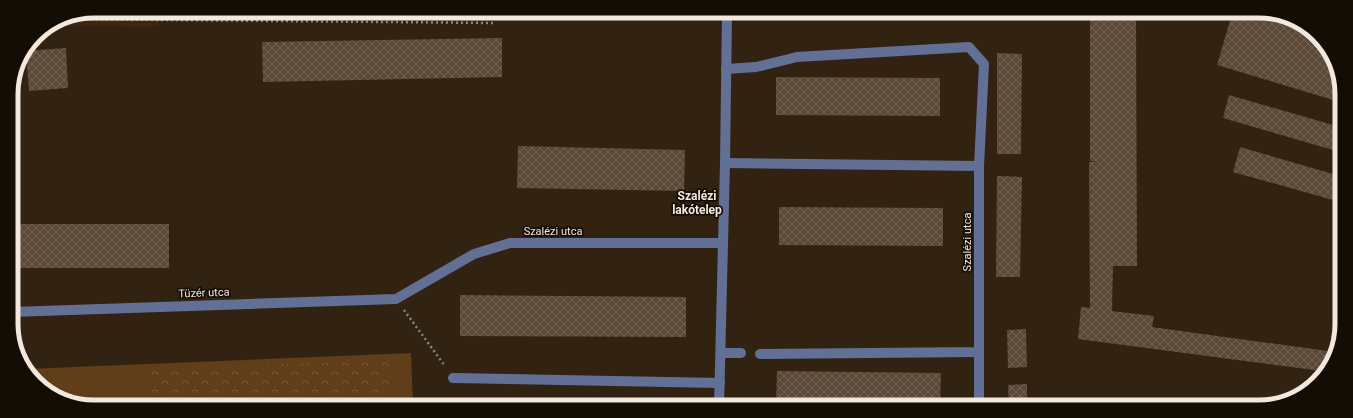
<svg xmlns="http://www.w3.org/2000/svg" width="1353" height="418" viewBox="0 0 1353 418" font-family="Roboto,sans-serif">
<defs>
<pattern id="forest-crowns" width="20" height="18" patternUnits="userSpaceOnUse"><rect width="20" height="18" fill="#5f3e19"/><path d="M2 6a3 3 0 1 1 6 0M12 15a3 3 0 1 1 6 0" fill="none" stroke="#765a3a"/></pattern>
<pattern id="building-cross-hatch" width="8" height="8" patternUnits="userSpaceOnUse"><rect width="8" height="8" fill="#5b4836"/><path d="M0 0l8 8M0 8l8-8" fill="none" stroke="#736253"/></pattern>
</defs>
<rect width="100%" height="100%" fill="#322211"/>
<path fill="#3d2711" d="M94 11H159V27L50 26 63 17Z"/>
<path fill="#5f3e19" d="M411 353 413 405 73 404 32 379 27 369Z"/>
<path fill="url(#forest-crowns)" d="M391 362 392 405 149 404 148 367Z"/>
<g fill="url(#building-cross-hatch)">
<path d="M1090 13 1136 14 1137 266H1113L1112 311 1154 316 1152 327 1335 352 1322 371 1078 339 1081 307 1090 308 1089 162H1098L1090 161Z"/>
<path d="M1232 14H1280L1321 39 1340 78V102L1217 65Z"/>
<path d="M502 38V77L263 82 262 42Z"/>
<path d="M66 48 68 88 29 91 26 51Z"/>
<path d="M997 53 1022 54 1021 154H997Z"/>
<path d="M776 77 940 78V116L776 115Z"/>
<path d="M1229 95 1340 127V152L1223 118Z"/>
<path d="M518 146 685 150 684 191 517 188Z"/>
<path d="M1240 147 1340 176V202L1233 172Z"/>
<path d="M997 176 1022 177 1020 277H996Z"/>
<path d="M779 207 943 208V246L779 245Z"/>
<rect x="12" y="224" width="157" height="44"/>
<path d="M460 295 686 297V337L460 336Z"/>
<path d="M1026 329 1027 367 1008 368 1007 330Z"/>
<path d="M777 371 941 373 940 406H776Z"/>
<path d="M1027 384V406H1009L1008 385Z"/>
</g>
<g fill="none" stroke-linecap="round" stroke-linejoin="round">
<g stroke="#918476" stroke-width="2.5" stroke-dasharray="2 3" stroke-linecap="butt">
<path d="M61 19 494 23"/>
<path d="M404 310 445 366"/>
</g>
<g stroke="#617094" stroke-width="10">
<path d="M726 69 756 67 797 57 969 47 984 64 979 166"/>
<path d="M725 163 979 166V352L760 354"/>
<path d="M12 312 396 299 474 254 510 243H723"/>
<path d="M979 352V406"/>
<path d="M721 353H741"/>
<path d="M453 378 720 383"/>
<path d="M719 406 725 163 727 13"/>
</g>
</g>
<g text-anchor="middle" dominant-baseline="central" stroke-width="3.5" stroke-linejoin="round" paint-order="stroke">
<g font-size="11" fill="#f3e8dd" stroke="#140d06">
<text x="553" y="231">Szalézi utca</text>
<text transform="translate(967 242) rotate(-90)">Szalézi utca</text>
<text transform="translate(204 293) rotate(-2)">Tüzér utca</text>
</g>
<g font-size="12" font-weight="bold" fill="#f3e8dd" stroke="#140d06">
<text x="697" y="196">Szalézi<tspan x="697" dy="14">lakótelep</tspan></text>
</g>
</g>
<path d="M0 0H1353V418H0ZM94 18H1259A76 76 0 0 1 1335 94V324A76 76 0 0 1 1259 400H94A76 76 0 0 1 18 324V94A76 76 0 0 1 94 18Z" fill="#140d06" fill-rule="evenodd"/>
<path fill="none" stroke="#f3e8dd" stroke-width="5" d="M94 18H1259A76 76 0 0 1 1335 94V324A76 76 0 0 1 1259 400H94A76 76 0 0 1 18 324V94A76 76 0 0 1 94 18Z"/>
</svg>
